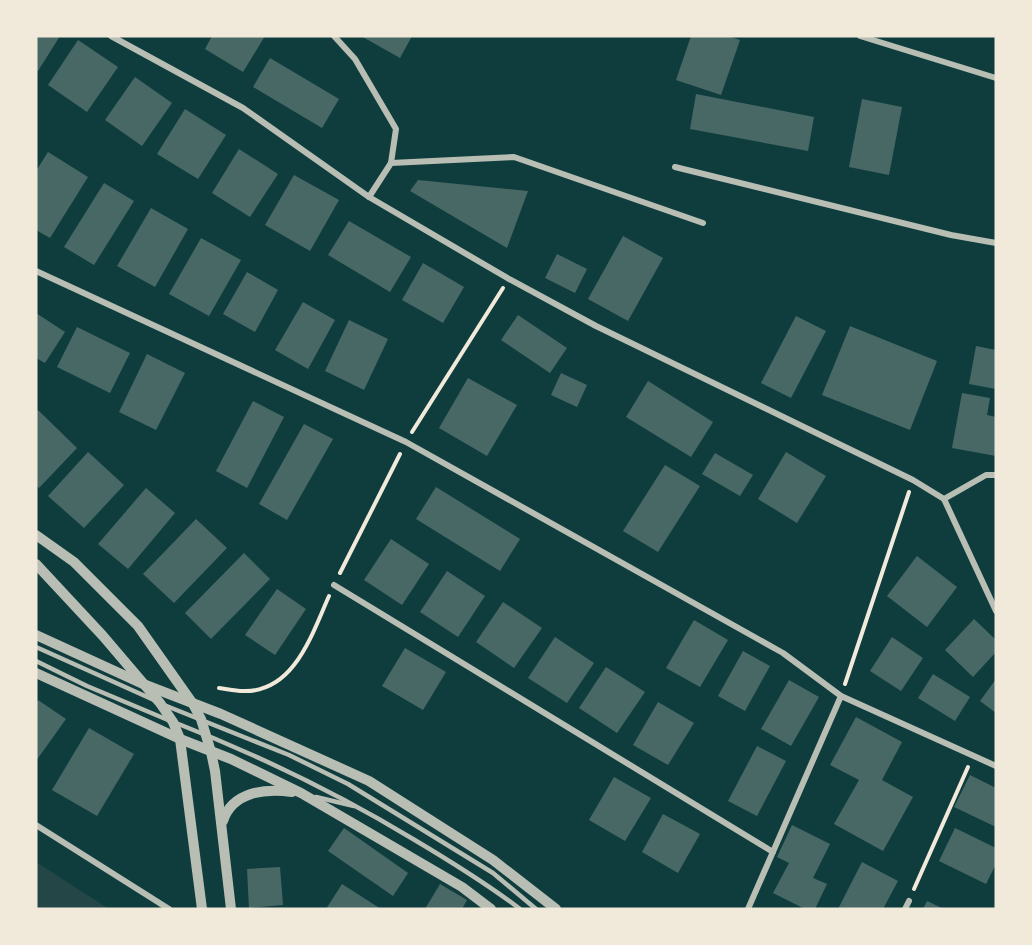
<svg xmlns="http://www.w3.org/2000/svg" width="1032" height="945" viewBox="0 0 1032 945" font-family="Literata,serif">
<rect width="100%" height="100%" fill="#0f3d3e"/>
<path fill="#244646" d="M36 862 109 909H36Z"/>
<g fill="#486865">
<path d="M36 36H60L38 71 36 70Z"/>
<path d="M212 36H265L243 72 205 49Z"/>
<path d="M361 36H412L400 58Z"/>
<path d="M691 36H728L740 40 721 95 676 80Z"/>
<path d="M78 40 118 67 87 112 48 85Z"/>
<path d="M270 58 339 99 322 128 253 87Z"/>
<path d="M135 77 172 103 142 146 105 120Z"/>
<path d="M696 94 814 117 808 151 690 129Z"/>
<path d="M862 99 902 107 889 175 849 167Z"/>
<path d="M185 109 226 135 198 179 157 154Z"/>
<path d="M239 149 278 174 250 217 212 193Z"/>
<path d="M48 152 88 177 50 238 36 230V171Z"/>
<path d="M294 175 339 200 310 251 265 225Z"/>
<path d="M418 180 528 191 507 248 410 191Z"/>
<path d="M104 183 134 201 94 265 64 247Z"/>
<path d="M151 208 188 229 155 287 117 266Z"/>
<path d="M349 221 411 257 390 292 328 255Z"/>
<path d="M623 236 663 258 628 321 588 299Z"/>
<path d="M201 238 241 260 209 316 169 294Z"/>
<path d="M557 254 587 269 575 293 545 278Z"/>
<path d="M423 263 464 287 443 323 402 300Z"/>
<path d="M247 272 278 290 255 332 223 314Z"/>
<path d="M303 302 335 320 308 369 275 350Z"/>
<path d="M36 313 65 332 45 363 36 358Z"/>
<path d="M518 315 567 348 550 373 501 340Z"/>
<path d="M796 316 826 331 791 398 761 383Z"/>
<path d="M349 320 388 339 364 390 325 371Z"/>
<path d="M850 326 937 361 910 430 822 395Z"/>
<path d="M77 327 130 353 110 393 57 367Z"/>
<path d="M976 346 996 350V389L969 384Z"/>
<path d="M147 354 185 373 156 430 119 412Z"/>
<path d="M561 373 587 385 577 407 551 395Z"/>
<path d="M468 378 517 405 487 456 439 428Z"/>
<path d="M648 381 713 422 691 457 626 417Z"/>
<path d="M962 393 990 398 987 415 996 417V456L952 448Z"/>
<path d="M253 401 284 417 247 488 216 471Z"/>
<path d="M38 410 77 448 39 488 36 485V412Z"/>
<path d="M304 424 333 439 287 520 259 504Z"/>
<path d="M88 452 124 485 84 528 48 496Z"/>
<path d="M786 452 826 476 797 523 758 499Z"/>
<path d="M715 453 753 475 740 496 702 474Z"/>
<path d="M665 465 700 486 658 552 623 531Z"/>
<path d="M436 487 520 539 500 571 416 519Z"/>
<path d="M146 488 175 513 128 569 98 544Z"/>
<path d="M196 519 227 548 174 603 143 574Z"/>
<path d="M391 539 429 564 402 605 364 580Z"/>
<path d="M244 553 270 579 211 639 185 613Z"/>
<path d="M917 556 957 587 927 627 887 596Z"/>
<path d="M447 571 485 596 458 637 420 612Z"/>
<path d="M277 589 306 609 275 655 245 635Z"/>
<path d="M503 602 542 628 514 668 476 642Z"/>
<path d="M974 619 996 640V652L973 677 945 650Z"/>
<path d="M694 620 728 640 700 687 666 668Z"/>
<path d="M555 637 594 663 567 703 528 678Z"/>
<path d="M892 637 923 658 901 691 870 671Z"/>
<path d="M405 648 446 672 423 710 382 686Z"/>
<path d="M743 651 770 666 745 711 718 696Z"/>
<path d="M606 667 645 692 617 733 579 708Z"/>
<path d="M933 674 970 697 955 721 918 698Z"/>
<path d="M996 679V713L980 701Z"/>
<path d="M789 680 819 697 791 746 761 729Z"/>
<path d="M38 700 66 719 36 761V704Z"/>
<path d="M658 702 694 723 668 765 633 745Z"/>
<path d="M856 717 902 742 882 780 913 797 883 851 834 824 859 780 830 765Z"/>
<path d="M89 728 134 754 97 816 52 790Z"/>
<path d="M757 746 786 761 757 816 728 801Z"/>
<path d="M970 775 996 788V827L954 807Z"/>
<path d="M614 777 651 798 625 841 589 820Z"/>
<path d="M663 814 700 834 678 873 642 852Z"/>
<path d="M792 825 830 844 813 878 827 884 815 909H805L773 893 789 863 777 857Z"/>
<path d="M344 828 408 873 393 896 328 851Z"/>
<path d="M955 828 996 848V864L986 884 939 861Z"/>
<path d="M862 862 898 881 883 909H838Z"/>
<path d="M280 867 283 905 249 908 247 869Z"/>
<path d="M342 884 381 909H326Z"/>
<path d="M440 884 467 900 462 909H425Z"/>
<path d="M927 901 944 909H923Z"/>
</g>
<g fill="none" stroke-linecap="round" stroke-linejoin="round">
<g stroke="#f1e9da" stroke-width="4">
<path d="M412 432 503 288"/>
<path d="M340 573 400 454"/>
<path d="M845 684 909 492"/>
<path d="M219 688C227 689 235 691 243 691 294 693 312 634 329 596"/>
<path d="M914 889 968 767"/>
</g>
<g stroke="#b8beb3" stroke-width="4.5">
<path d="M36 647 154 700"/>
<path d="M36 661 87 686 168 720"/>
<path d="M164 705 289 755 348 784 493 873 536 909"/>
<path d="M176 723C261 756 335 792 413 839 450 861 486 883 520 909"/>
<path d="M316 797 354 806"/>
</g>
<g stroke="#b8beb3" stroke-width="6">
<path d="M111 36 243 108 369 197 509 279 596 326 913 480 944 499"/>
<path d="M334 36 355 59 396 129 391 163 369 197"/>
<path d="M860 36 996 78"/>
<path d="M391 163 514 157 703 223"/>
<path d="M675 167 951 235 996 243"/>
<path d="M36 271 406 442 783 653 841 696 996 766"/>
<path d="M944 499 996 611"/>
<path d="M944 499 986 475H996"/>
<path d="M334 585 773 852"/>
<path d="M36 825 169 909"/>
<path d="M748 909 841 696"/>
<path d="M905 909 909 901"/>
</g>
<g stroke="#b8beb3" stroke-width="10">
<path d="M36 535 74 562 138 626 193 704 201 719 211 752 215 771 231 909"/>
<path d="M36 564 103 636 160 703 173 722 180 739 202 909"/>
<path d="M36 635 143 684 221 714 369 781 493 860 556 909"/>
<path d="M36 673 180 739 231 759 301 793 462 887 491 909"/>
<path d="M223 821C232 792 265 788 292 792"/>
</g>
</g>
<rect width="1032" height="945" fill="none" stroke="#f1e9da" stroke-width="75"/>
</svg>
